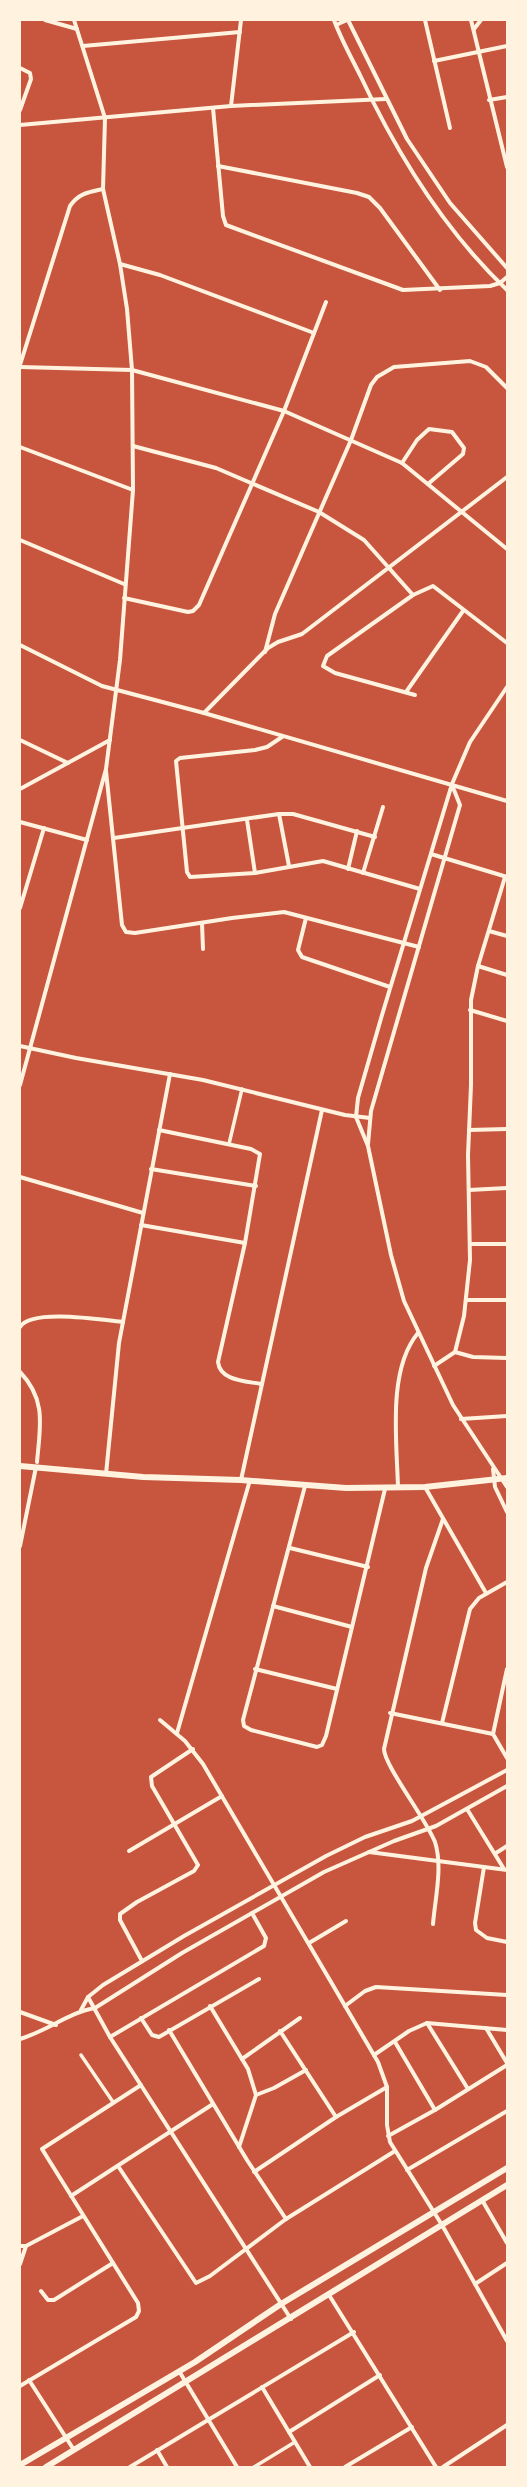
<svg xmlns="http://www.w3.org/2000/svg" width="527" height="2487" viewBox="0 0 527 2487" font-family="'Exo 2',sans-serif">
<rect width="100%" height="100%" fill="#c8553d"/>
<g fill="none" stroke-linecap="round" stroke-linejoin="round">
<g stroke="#fff3e0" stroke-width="3.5">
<path d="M229 1144 242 1089"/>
<path d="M81 2055 113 2102"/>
<path d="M254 2467 295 2442"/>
</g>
<g stroke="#fff3e0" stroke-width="4">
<path d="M45 20 77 29"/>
<path d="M334 20C341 39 351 57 360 75 397 154 443 229 507 290"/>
<path d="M348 20 407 139 450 203 507 268"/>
<path d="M425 20 450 128"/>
<path d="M471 20 507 167"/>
<path d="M336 25 347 20"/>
<path d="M474 29 481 20"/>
<path d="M83 46 240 32"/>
<path d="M434 61 507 46"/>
<path d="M20 68 30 73 31 79 20 110"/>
<path d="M489 100 507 97"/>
<path d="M231 106 241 20"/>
<path d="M213 108 223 216 226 225 403 290 490 286 500 283 507 277"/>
<path d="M20 125 231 106 386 99"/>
<path d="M218 166 357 193 369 197 380 208 440 290"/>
<path d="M120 264 160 275 314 333"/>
<path d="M20 365 70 206C79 193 89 192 103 189"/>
<path d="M20 367 132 370 284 411 402 463 507 549"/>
<path d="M133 446 216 468 319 512 364 540 413 595 433 586 507 643"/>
<path d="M20 447 133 490"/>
<path d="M402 463 417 440 429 429 452 432 464 448 463 454 428 484"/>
<path d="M20 540 124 584"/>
<path d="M413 595 327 656 323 666 335 673 415 695"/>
<path d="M124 598 188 612 193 611 199 605 284 411 326 302"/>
<path d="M20 645 102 686 204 713 507 801"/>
<path d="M265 652 275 614 351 440 371 385 377 377 394 367 470 361 486 367 507 388"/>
<path d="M507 687 470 742 452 784 382 1015 358 1098 356 1117 368 1146 391 1255 404 1301 453 1405 507 1487"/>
<path d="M406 692 463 611"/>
<path d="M204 713 268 648 278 642 302 634 507 477"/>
<path d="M282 737 267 747 255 750 180 758 176 761 187 872 190 877 255 873 323 861 420 889"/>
<path d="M20 740 68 763"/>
<path d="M106 771 122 925 126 932 135 933 232 918 284 912 419 947"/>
<path d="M20 789 110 740"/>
<path d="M279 814 289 866"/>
<path d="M247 820 255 873"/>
<path d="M20 822 87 840"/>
<path d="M114 838 279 814H293L375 837"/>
<path d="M431 854 507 877"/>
<path d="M348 869 357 831"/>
<path d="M363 873 383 807"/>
<path d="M20 908 44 828"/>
<path d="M306 918 298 950 302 957 390 987"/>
<path d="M202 923 203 949"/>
<path d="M489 931 507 936"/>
<path d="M478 966 507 975"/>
<path d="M470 1010 507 1021"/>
<path d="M20 1046 76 1058 203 1080 345 1115 370 1118"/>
<path d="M20 1085 106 769 120 660 133 490 132 370 127 309 120 264 103 189 105 118 74 20"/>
<path d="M159 1130 251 1149 260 1154 245 1243 218 1362C220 1381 246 1381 261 1384"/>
<path d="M469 1130 507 1129"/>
<path d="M368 1144 371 1111 460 805 452 785"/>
<path d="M151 1169 256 1186"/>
<path d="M20 1177 143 1213"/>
<path d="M469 1190 507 1188"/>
<path d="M141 1225 245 1243"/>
<path d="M471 1244H507"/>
<path d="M466 1300H507"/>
<path d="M20 1327C31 1308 103 1320 123 1322"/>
<path d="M455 1352 473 1357 507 1358"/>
<path d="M434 1366 455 1352 464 1316 470 1260 468 1155 471 1085V1000L478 966 505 877"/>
<path d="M20 1372C47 1400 40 1427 37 1462"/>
<path d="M461 1419 507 1416"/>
<path d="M493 1469 495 1487 507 1512"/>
<path d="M106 1474 119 1343 170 1074"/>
<path d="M241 1480 322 1110"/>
<path d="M305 1486 243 1720 244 1726 251 1730 317 1747 322 1745 326 1736 385 1489"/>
<path d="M425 1487 486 1593"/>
<path d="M398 1488C397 1442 387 1370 418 1333"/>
<path d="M20 1546 36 1467"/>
<path d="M290 1548 368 1567"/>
<path d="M273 1606 352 1627"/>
<path d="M255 1669 337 1689"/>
<path d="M390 1713 493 1734"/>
<path d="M160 1720 185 1741 203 1764 378 2062 387 2087V2125L390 2142 442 2225 507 2341"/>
<path d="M442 1723 470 1609 479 1598 507 1582"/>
<path d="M177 1733 250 1480"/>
<path d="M493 1734 507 1669"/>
<path d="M493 1734 507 1758"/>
<path d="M467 1809 504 1869"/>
<path d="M129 1851 222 1796"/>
<path d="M369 1852 507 1870"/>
<path d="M496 1853 507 1846"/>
<path d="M484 1867 475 1923 476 1930 487 1938 507 1942"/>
<path d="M433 1924C435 1899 443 1867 435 1842 426 1819 384 1765 384 1749L426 1568 443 1519"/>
<path d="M309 1943 346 1921"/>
<path d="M142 1961 120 1920V1914L137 1902 194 1871 198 1865 152 1786 151 1777 193 1749"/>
<path d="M88 1997 110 2037 291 2319"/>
<path d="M210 2006 248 2069 256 2095"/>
<path d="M345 2006 365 1991 376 1987 507 1995"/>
<path d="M81 2010 88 1997 103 1985 184 1936 326 1856 365 1837 412 1821 507 1770"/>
<path d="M20 2012 56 2025"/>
<path d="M141 2018 152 2035 159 2037 259 1979"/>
<path d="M427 2023 468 2089"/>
<path d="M486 2028 507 2063"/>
<path d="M169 2030 247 2160 286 2219"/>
<path d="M280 2031 336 2117"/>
<path d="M110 2037 264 1946 266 1938 252 1913"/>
<path d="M20 2039C47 2031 70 2012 95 2008L182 1953 324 1872 394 1841 436 1826 507 1786"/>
<path d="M395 2042 435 2110"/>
<path d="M374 2055 409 2031 427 2023 507 2030"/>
<path d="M242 2059 300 2018"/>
<path d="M388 2136 435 2110 507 2065"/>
<path d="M239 2147 256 2095 274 2088 306 2070"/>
<path d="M118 2166 196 2283 210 2276 286 2219 395 2151"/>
<path d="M407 2170 507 2111"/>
<path d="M254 2172 336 2117 387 2087"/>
<path d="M71 2196 213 2104"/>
<path d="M482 2200 507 2243"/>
<path d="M20 2246H26L83 2216"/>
<path d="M20 2264 26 2246"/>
<path d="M475 2284 507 2263"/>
<path d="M41 2291 48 2300H54L113 2263"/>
<path d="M329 2295 436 2467"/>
<path d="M179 2371 237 2467"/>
<path d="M29 2380 74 2450"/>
<path d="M20 2386 136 2317 139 2311 138 2303 42 2149 141 2085"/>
<path d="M262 2387 310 2467"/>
<path d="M289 2432 380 2375"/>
<path d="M157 2450 167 2467"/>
<path d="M130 2467 354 2332"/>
<path d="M345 2467 412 2427"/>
<path d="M443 2467 507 2425"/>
</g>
<g stroke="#fff3e0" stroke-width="6">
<path d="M20 1466 143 1477 241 1480 346 1488 425 1487 507 1478"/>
<path d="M20 2465 195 2362 281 2304 507 2168"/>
<path d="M46 2467 507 2185"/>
</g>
</g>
<rect width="527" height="2487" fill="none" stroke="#fff3e0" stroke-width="42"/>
</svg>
